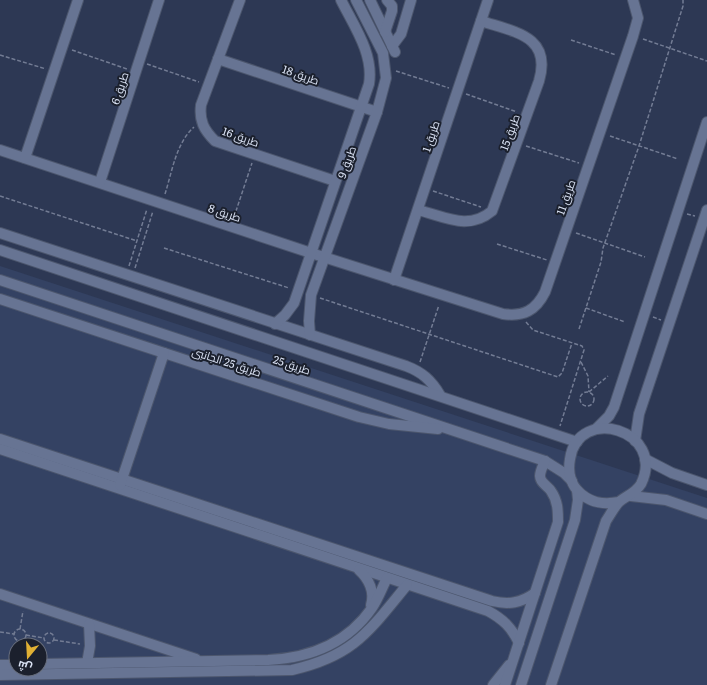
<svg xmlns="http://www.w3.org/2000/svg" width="707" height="685" viewBox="0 0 707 685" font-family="Literata,Cairo,serif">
<rect width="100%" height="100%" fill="#2d3854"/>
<path fill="#344263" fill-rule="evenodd" d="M0 266 707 498V685H0ZM16 645H40V669H16Z"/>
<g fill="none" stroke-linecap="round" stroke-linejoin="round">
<defs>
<g id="minor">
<path d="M240 0 201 105C199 121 204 130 215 141L335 181"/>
<path d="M370 0 395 52"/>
<path d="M385 32 392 11V6L387 0"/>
<path d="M392 46 401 34 411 0"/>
<path d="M218 59 377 112"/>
<path d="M0 150 311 253 503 314C524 317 536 310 545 292L633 36 638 18 633 0"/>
<path d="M25 158 78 0"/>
<path d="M100 182 159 0"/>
<path d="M418 210C446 217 468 231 492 211L539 81C552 36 515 32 481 21"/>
<path d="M0 233 406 366C422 372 431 380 440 395"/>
<path d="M0 250 577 442"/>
<path d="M0 280 545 461 564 473 572 481"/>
<path d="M394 280 488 0"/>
<path d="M0 299 359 417 389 424 438 429"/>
<path d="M275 324 285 315 294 303 369 84C374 54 354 26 341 0"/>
<path d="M310 335 309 321 311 295 377 112 386 78 383 53 356 0"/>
<path d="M596 429 609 416 614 407 707 122"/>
<path d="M0 439 492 601C509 605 521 603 535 593"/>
<path d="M635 441 639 414 707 210"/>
<path d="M0 449 488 611C503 619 512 628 519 643"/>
<path d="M645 459 672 473 707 485"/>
<path d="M120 485 164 353"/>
<path d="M631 496 666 500 707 514"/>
<path d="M359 570C369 579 375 592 371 605"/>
<path d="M0 594 196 659"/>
<path d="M87 663 90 646 89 624"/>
<path d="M40 664 268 660C309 658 347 644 372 608 378 599 382 588 387 578"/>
<path d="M0 665H16"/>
<path d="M0 675 292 670C354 656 369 631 407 585"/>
<path d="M493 685 509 665"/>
<path d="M505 685 558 522C558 511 558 501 551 491 548 486 540 483 540 476 540 471 543 466 545 461"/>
<path d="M521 685 575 520 578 500 577 490"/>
<path d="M551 685 606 521C610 515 613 509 618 503 625 496 635 494 641 484 667 430 578 404 570 459 568 470 570 482 577 490 589 503 603 505 619 502"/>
</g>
</defs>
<use href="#minor" stroke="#4c566d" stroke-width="12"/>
<g stroke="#737c94" stroke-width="1.5" stroke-dasharray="4 2" stroke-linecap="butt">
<path d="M643 39 707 61"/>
<path d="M571 40 616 55"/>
<path d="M72 50 127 69"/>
<path d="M0 55 46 69"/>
<path d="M147 64 199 82"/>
<path d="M396 71 449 88"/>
<path d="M466 94 517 112"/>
<path d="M610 136 678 159"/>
<path d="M526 146 579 163"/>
<path d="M433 191 481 207"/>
<path d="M165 194C172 172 176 143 194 127"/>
<path d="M0 196 137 241"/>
<path d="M687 214 695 216"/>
<path d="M234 217 252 163"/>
<path d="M576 233 645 257"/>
<path d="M497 244 547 260"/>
<path d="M164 248 289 288"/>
<path d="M129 266 147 209"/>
<path d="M135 268 153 211"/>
<path d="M320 298 558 377 562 373 572 343"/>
<path d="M586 308 625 322"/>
<path d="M653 317 661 320"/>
<path d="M526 322 533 330 582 346 584 350 560 426"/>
<path d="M579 329 601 262 603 248 639 146 683 6V0"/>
<path d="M420 362 439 305"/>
<path d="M581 362 588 376 589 392"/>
<circle cx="587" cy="399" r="7"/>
<path d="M589 392 608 376"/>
<path d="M20 629 23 611"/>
<circle cx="20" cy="635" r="6"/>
<path d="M0 632 14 634"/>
<circle cx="49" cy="638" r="5"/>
<path d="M26 635 44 638"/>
<path d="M54 640 80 644"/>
</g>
<use href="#minor" stroke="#677493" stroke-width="10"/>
</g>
<g text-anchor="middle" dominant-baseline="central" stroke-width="4" stroke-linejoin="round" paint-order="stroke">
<g font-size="11" fill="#dbe3f5" stroke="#1b202d">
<text transform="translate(301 74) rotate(19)">طريق 18</text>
<text transform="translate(119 88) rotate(-72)">طريق 6</text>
<text transform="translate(509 132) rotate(-70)">طريق 15</text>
<text transform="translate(241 136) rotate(19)">طريق 16</text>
<text transform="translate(430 136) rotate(-72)">طريق 1</text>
<text transform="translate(346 162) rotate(-70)">طريق 9</text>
<text transform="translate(565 197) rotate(-71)">طريق 11</text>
<text transform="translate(225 212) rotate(18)">طريق 8</text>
<text transform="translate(227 361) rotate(18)">طريق 25 الجانبى</text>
<text transform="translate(292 364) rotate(18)">طريق 25</text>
</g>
</g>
<g transform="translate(28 657) rotate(198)"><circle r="19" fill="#1b202d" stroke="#686e7d"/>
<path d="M0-3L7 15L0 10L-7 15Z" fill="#e0b034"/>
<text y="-6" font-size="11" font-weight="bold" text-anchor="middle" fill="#dbe3f5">ش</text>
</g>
</svg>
